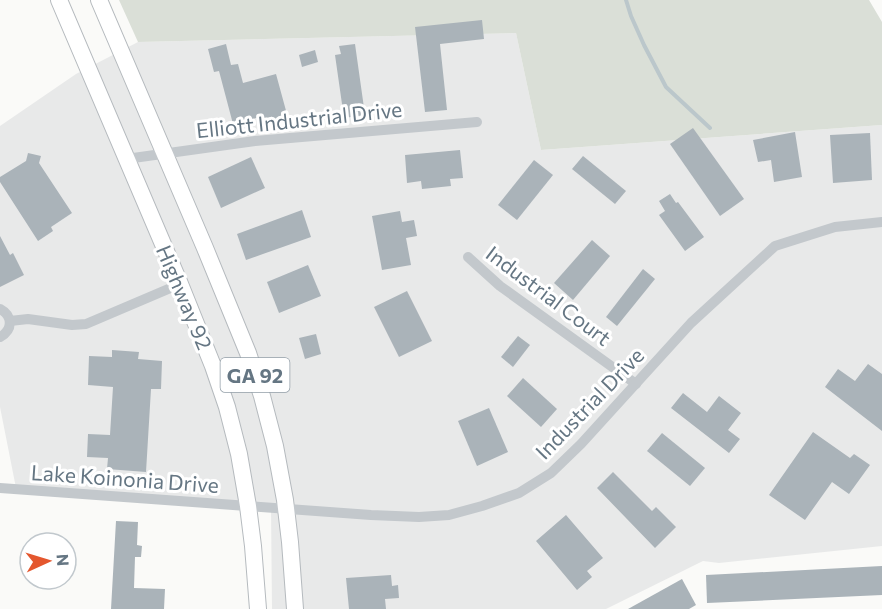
<svg xmlns="http://www.w3.org/2000/svg" width="882" height="609" viewBox="0 0 882 609" font-family="Commissioner,sans-serif">
<rect width="100%" height="100%" fill="#fafaf8"/>
<path fill="#e8e9e9" d="M516 33 541 150 882 125V546L719 563 703 561 606 609H272L271 508 16 488 0 407V126L76 74 138 42Z"/>
<path fill="#dadfd7" d="M119 0H869L882 22V125L541 150 516 33 138 42Z"/>
<g fill="none" stroke-linecap="round" stroke-linejoin="round">
<path stroke="#bbc7cb" stroke-width="4" d="M626 0 631 16 644 45 666 87 710 128"/>
</g>
<g fill="#aab3b9">
<path d="M482 20 484 39 440 44 447 110 425 112 415 27Z"/>
<path d="M226 44 231 65 238 64 243 83 276 74 288 118 266 124 264 116 233 124 219 71 214 72 208 49Z"/>
<path d="M355 44 365 115 344 118 335 55 341 54 339 46Z"/>
<path d="M315 50 318 62 302 67 299 55Z"/>
<path d="M693 128 744 199 720 216 670 144Z"/>
<path d="M795 132 802 177 774 182 771 160 758 162 753 140Z"/>
<path d="M870 133 872 180 833 183 830 135Z"/>
<path d="M460 150 463 178 450 179 451 186 422 189 421 181 407 183 405 155Z"/>
<path d="M28 153 41 156 39 163 72 213 51 227 53 231 38 241 0 182V177L26 161Z"/>
<path d="M583 156 626 191 615 204 572 169Z"/>
<path d="M251 157 265 188 221 208 208 177Z"/>
<path d="M534 160 553 175 517 220 498 205Z"/>
<path d="M670 194 676 203 678 202 704 237 685 251 659 215 665 211 659 201Z"/>
<path d="M302 210 311 237 246 260 237 234Z"/>
<path d="M400 211 402 222 414 220 417 236 406 238 411 265 382 270 372 216Z"/>
<path d="M0 236 10 255 13 253 24 275 0 287Z"/>
<path d="M592 240 610 256 573 300 554 283Z"/>
<path d="M308 265 321 296 279 313 267 282Z"/>
<path d="M643 269 655 279 617 326 606 317Z"/>
<path d="M407 291 432 341 399 357 374 307Z"/>
<path d="M316 334 321 354 305 359 299 338Z"/>
<path d="M518 336 530 345 513 367 501 357Z"/>
<path d="M112 350 139 352 138 359 162 361 161 389H151L146 472 107 469 108 458 87 457 88 434 110 435 113 387 88 385 89 356 112 357Z"/>
<path d="M868 364 882 374V431L825 387 838 369 855 381Z"/>
<path d="M523 378 557 409 541 427 507 396Z"/>
<path d="M683 393 707 412 719 396 741 413 728 430 740 439 729 453 671 408Z"/>
<path d="M489 408 508 452 477 466 458 421Z"/>
<path d="M813 432 850 458 854 454 870 465 849 494 832 482 805 520 769 495Z"/>
<path d="M662 433 705 468 690 486 647 451Z"/>
<path d="M613 472 652 511 656 507 676 527 655 548 597 488Z"/>
<path d="M566 515 603 558 587 571 592 577 577 590 536 541Z"/>
<path d="M116 521 138 522 137 545 142 546 141 557H135L134 588 165 589 164 609H111Z"/>
<path d="M882 566V595L707 603 706 575Z"/>
<path d="M391 575 392 586 398 585 399 598 385 599 386 609H349L346 578Z"/>
<path d="M682 579 696 605 689 609H628Z"/>
</g>
<g fill="none" stroke-linecap="round" stroke-linejoin="round">
<defs>
<g id="primary">
<path d="M59 0 180 284 213 366 227 407 239 454 248 506 253 546 258 609"/>
<path d="M99 0 205 248 248 353 262 396 275 446 285 500 290 542 295 609"/>
</g>
</defs>
<use href="#primary" stroke="#b5babe" stroke-width="18"/>
<g stroke="#c3c8cc" stroke-width="10">
<path d="M126 159 255 141 477 122"/>
<path d="M468 257 500 286 636 384"/>
<path d="M0 309C13 316 13 330 0 337"/>
<path d="M10 321 28 319 72 325 86 324 180 284"/>
<path d="M0 488 371 515 419 517 449 515 482 506 519 493 551 473 581 444 691 323 775 246 835 227 882 222"/>
</g>
<use href="#primary" stroke="#fff" stroke-width="16"/>
</g>
<g text-anchor="middle" dominant-baseline="central" stroke-width="6" stroke-linejoin="round" paint-order="stroke">
<rect fill="#fff" stroke="#939fa8" stroke-width="1.5" x="220.5" y="358" width="69" height="34" rx="4.5"/>
<g font-size="20" font-weight="bold" fill="#657683">
<text x="255" y="375">GA 92</text>
</g>
<g font-size="21" fill="#657683" stroke="#fff">
<text transform="translate(299 119) rotate(-6)">Elliott Industrial Drive</text>
<text transform="translate(549 295) rotate(37)">Industrial Court</text>
<text transform="translate(185 297) rotate(67)">Highway 92</text>
<text transform="translate(589 403) rotate(-46)">Industrial Drive</text>
<text transform="translate(125 478) rotate(4)">Lake Koinonia Drive</text>
</g>
</g>
<g transform="translate(48 561) rotate(86)"><circle r="28" fill="#ffffff" stroke="#c1c8cd" stroke-width="1.5"/>
<path d="M0-4.5L10 22L0 15L-10 22Z" fill="#e4572e"/>
<text y="-9" font-size="16" font-weight="bold" text-anchor="middle" fill="#657683">N</text>
</g>
</svg>
